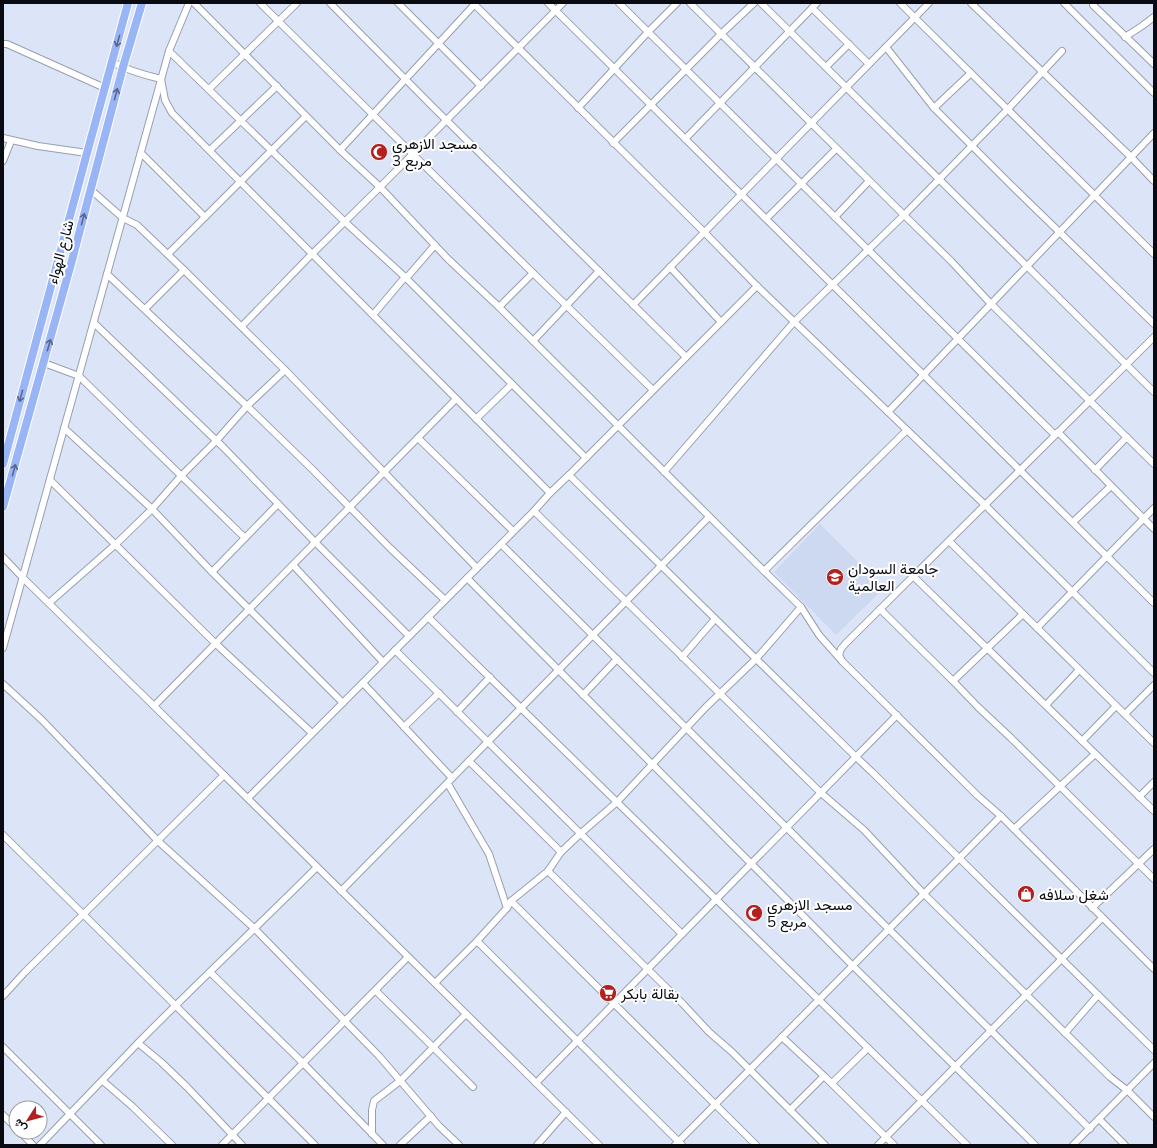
<svg xmlns="http://www.w3.org/2000/svg" width="1157" height="1148" viewBox="0 0 1157 1148" font-family="Mulish,Vazirmatn,sans-serif">
<rect width="100%" height="100%" fill="#dce5f7"/>
<path fill="#cdd9f0" d="M820 524 884 588 836 635 774 572Z"/>
<g fill="none" stroke-linecap="round" stroke-linejoin="round">
<defs>
<g id="minor">
<path d="M194 3 340 150 380 187 448 259 499 307 764 571 801 607 819 635 842 661"/>
<path d="M260 3 533 273 653 390"/>
<path d="M330 3 432 106 686 357"/>
<path d="M398 3 481 86"/>
<path d="M473 3 704 232 757 286 985 505 1154 673"/>
<path d="M548 3 1154 603"/>
<path d="M619 3 1055 435"/>
<path d="M690 3 904 215 951 261 991 304 1154 464"/>
<path d="M761 3 1154 392"/>
<path d="M900 3 1154 254"/>
<path d="M971 3 1131 157 1154 181"/>
<path d="M1064 3 1154 93"/>
<path d="M1093 3V5L1154 64"/>
<path d="M812 8 869 64"/>
<path d="M1125 37 1142 26 1154 17"/>
<path d="M3 44H7L105 88"/>
<path d="M886 47 934 108 1011 185 1154 324"/>
<path d="M169 51 345 222 405 277 586 458"/>
<path d="M112 62C127 70 144 75 161 79L165 100 172 113 550 493"/>
<path d="M826 67 849 44"/>
<path d="M209 89 297 3"/>
<path d="M578 108 648 32 677 3"/>
<path d="M934 108 971 73"/>
<path d="M3 138 38 146 87 153"/>
<path d="M685 139 817 3"/>
<path d="M613 143 721 34 754 3"/>
<path d="M210 150 277 86"/>
<path d="M340 150 474 5"/>
<path d="M141 153 205 217"/>
<path d="M3 161 11 141"/>
<path d="M91 190 123 218 137 225 184 270 285 370 477 568"/>
<path d="M835 217 869 181"/>
<path d="M766 219 836 149"/>
<path d="M168 254 306 116"/>
<path d="M670 267 721 322"/>
<path d="M107 274 247 406 312 469 390 548 445 600"/>
<path d="M633 305 929 3"/>
<path d="M499 307 533 273"/>
<path d="M145 309 184 270"/>
<path d="M373 315 405 277 409 275 435 245"/>
<path d="M94 323 223 447 315 542 409 636"/>
<path d="M242 326 312 254 380 187 563 3"/>
<path d="M1154 337 846 643 841 649 839 655 842 661 978 796 1001 816 1154 969"/>
<path d="M533 341 599 271"/>
<path d="M44 363 79 376 245 538"/>
<path d="M888 412 1154 133"/>
<path d="M476 419 512 384"/>
<path d="M64 428 152 509 212 572 343 703"/>
<path d="M1058 432 1154 529"/>
<path d="M418 438 513 531"/>
<path d="M1095 470 1127 437"/>
<path d="M664 472 794 322 904 215 1008 109 1062 51"/>
<path d="M569 475 856 757 872 772 959 858 1154 1050"/>
<path d="M50 480 215 643 312 733"/>
<path d="M534 511 821 793 864 830 924 894 1110 1077 1128 1091 1154 1117"/>
<path d="M1073 522 1111 486"/>
<path d="M949 541 1154 743"/>
<path d="M501 544 1090 1129"/>
<path d="M3 557 23 578 154 706 599 1145"/>
<path d="M293 565 383 662"/>
<path d="M764 571 907 430"/>
<path d="M212 572 278 504"/>
<path d="M913 576 1154 811"/>
<path d="M467 578 853 966 1035 1145"/>
<path d="M49 603 116 544 152 509 181 476 216 441 247 406 285 370"/>
<path d="M880 609 953 681 978 707 1011 738 1154 879"/>
<path d="M428 617 967 1145"/>
<path d="M1037 628 1154 508"/>
<path d="M3 648 169 51 189 3"/>
<path d="M395 650 682 934"/>
<path d="M682 657 715 619"/>
<path d="M953 681 1023 614"/>
<path d="M363 683 452 778"/>
<path d="M3 684 42 720 158 841 255 929 379 1056 439 1126 459 1145"/>
<path d="M583 695 617 659"/>
<path d="M1046 705 1079 670"/>
<path d="M154 706 456 399"/>
<path d="M457 712 490 677"/>
<path d="M1125 714 1154 685"/>
<path d="M404 727 439 693"/>
<path d="M1082 741 1116 706"/>
<path d="M469 761 561 852"/>
<path d="M448 784 489 854 507 908"/>
<path d="M1139 797 1154 782"/>
<path d="M248 798 534 511 550 493 569 475 757 286"/>
<path d="M1014 829 1095 754"/>
<path d="M3 835 175 1005 315 1145"/>
<path d="M548 871 683 1004 709 1032 732 1052 825 1145"/>
<path d="M341 891 709 517"/>
<path d="M511 901 756 1145"/>
<path d="M1092 908 1154 849"/>
<path d="M477 941 682 1145"/>
<path d="M210 972 303 1063 383 1145"/>
<path d="M435 983 477 941 507 908 511 901 548 871 561 852 580 834 617 802 706 707 756 659 801 607"/>
<path d="M376 991 433 1047 473 1087"/>
<path d="M3 996 25 972 224 775"/>
<path d="M1065 1033 1098 995"/>
<path d="M782 1037 824 1076 894 1145"/>
<path d="M3 1047 101 1145"/>
<path d="M103 1081 133 1107 172 1145"/>
<path d="M536 1083 897 715"/>
<path d="M832 1083 868 1048"/>
<path d="M790 1110 824 1076"/>
<path d="M3 1115 16 1128"/>
<path d="M1099 1119 1125 1145"/>
<path d="M20 1132 33 1145"/>
<path d="M372 1134V1110L374 1101 400 1081 466 1014"/>
<path d="M40 1145 138 1043"/>
<path d="M222 1145 408 957"/>
<path d="M242 1145 187 1087 161 1062 138 1043C197 983 258 926 317 867"/>
<path d="M400 1145 431 1116"/>
<path d="M537 1145 566 1112"/>
<path d="M675 1145 1001 816"/>
<path d="M878 1145 1102 918"/>
<path d="M1073 1145 1154 1063"/>
</g>
<g id="major">
<path d="M3 464 87 153 128 3"/>
<path d="M3 507 71 264 123 67 142 3"/>
</g>
</defs>
<use href="#minor" stroke="#979faf" stroke-width="8"/>
<use href="#major" stroke="#fff" stroke-width="10"/>
<use href="#minor" stroke="#fff" stroke-width="6"/>
<use href="#major" stroke="#9ab5f6" stroke-width="8"/>
</g>
<defs><path id="oneway-shaft" d="M-6 0H5M1.5-3L5.5 0L1.5 3" fill="none" stroke-width="1.6" stroke-linecap="round" stroke-linejoin="round"/></defs>
<g stroke="#59688f">
<use href="#oneway-shaft" transform="translate(118 41) rotate(106)"/>
<use href="#oneway-shaft" transform="translate(116 94) rotate(-75)"/>
<use href="#oneway-shaft" transform="translate(83 219) rotate(-75)"/>
<use href="#oneway-shaft" transform="translate(49 345) rotate(-74)"/>
<use href="#oneway-shaft" transform="translate(21 396) rotate(105)"/>
<use href="#oneway-shaft" transform="translate(14 470) rotate(-75)"/>
</g>
<defs>
<symbol id="mosque-disc" viewBox="-11 -11 22 22"><circle r="9.5" fill="#b22120" stroke="#fff"/><path d="M3.5-4.9A6 6 0 1 0 3.5 4.9A5 5 0 1 1 3.5-4.9Z" fill="#fff"/></symbol>
<symbol id="university-disc" viewBox="-11 -11 22 22"><circle r="9.5" fill="#b22120" stroke="#fff"/><path d="M0-5L7-2L0 1L-7-2ZM-4 1L0 2.5L4 1V4Q0 6-4 4Z" fill="#fff"/></symbol>
<symbol id="shop-disc" viewBox="-11 -11 22 22"><circle r="9.5" fill="#b22120" stroke="#fff"/><path d="M-5-2.5h2.3a2.7 3.5 0 0 1 5.4 0H5L5.5 6h-11ZM-1.5-2.5h3a1.5 2.3 0 0 0-3 0Z" fill="#fff"/></symbol>
<symbol id="supermarket-disc" viewBox="-11 -11 22 22"><circle r="9.5" fill="#b22120" stroke="#fff"/><path d="M-6-5.5h2.5l.6 2H6L4.5 2H-2.5L-4.4-4H-6ZM-1.5 3.2a1.3 1.3 0 1 0 .1 0ZM3 3.2a1.3 1.3 0 1 0 .1 0Z" fill="#fff"/></symbol>
</defs>
<g fill-rule="evenodd">
<use href="#mosque-disc" x="369" y="142" width="20" height="20"/>
<use href="#university-disc" x="825" y="567" width="20" height="20"/>
<use href="#shop-disc" x="1016" y="884" width="20" height="20"/>
<use href="#mosque-disc" x="744" y="903" width="20" height="20"/>
<use href="#supermarket-disc" x="598" y="983" width="20" height="20"/>
</g>
<g text-anchor="middle" dominant-baseline="central" stroke-width="4" stroke-linejoin="round" paint-order="stroke">
<g font-size="15" fill="#090b11" stroke="#fff" text-anchor="start">
<text x="392" y="143">مسجد الازهري<tspan x="392" dy="17">مربع 3</tspan></text>
<text x="848" y="568">جامعة السودان<tspan x="848" dy="17">العالمية</tspan></text>
<text x="1039" y="894">شغل سلافه</text>
<text x="767" y="904">مسجد الازهري<tspan x="767" dy="17">مربع 5</tspan></text>
<text x="621" y="993">بقالة بابكر</text>
</g>
<g font-size="15" fill="#090b11" stroke="#fff">
<text transform="translate(60 252) rotate(-75)">شارع الهواء</text>
</g>
</g>
<rect width="1157" height="1148" fill="none" stroke="#090b11" stroke-width="8"/>
<g transform="translate(28 1120) rotate(234)"><circle r="19" fill="#ffffff" stroke="#9d9da0"/>
<path d="M0-3L7 15L0 10L-7 15Z" fill="#b22120"/>
<text y="-6" font-size="11" font-weight="bold" text-anchor="middle" fill="#090b11">ش</text>
</g>
</svg>
